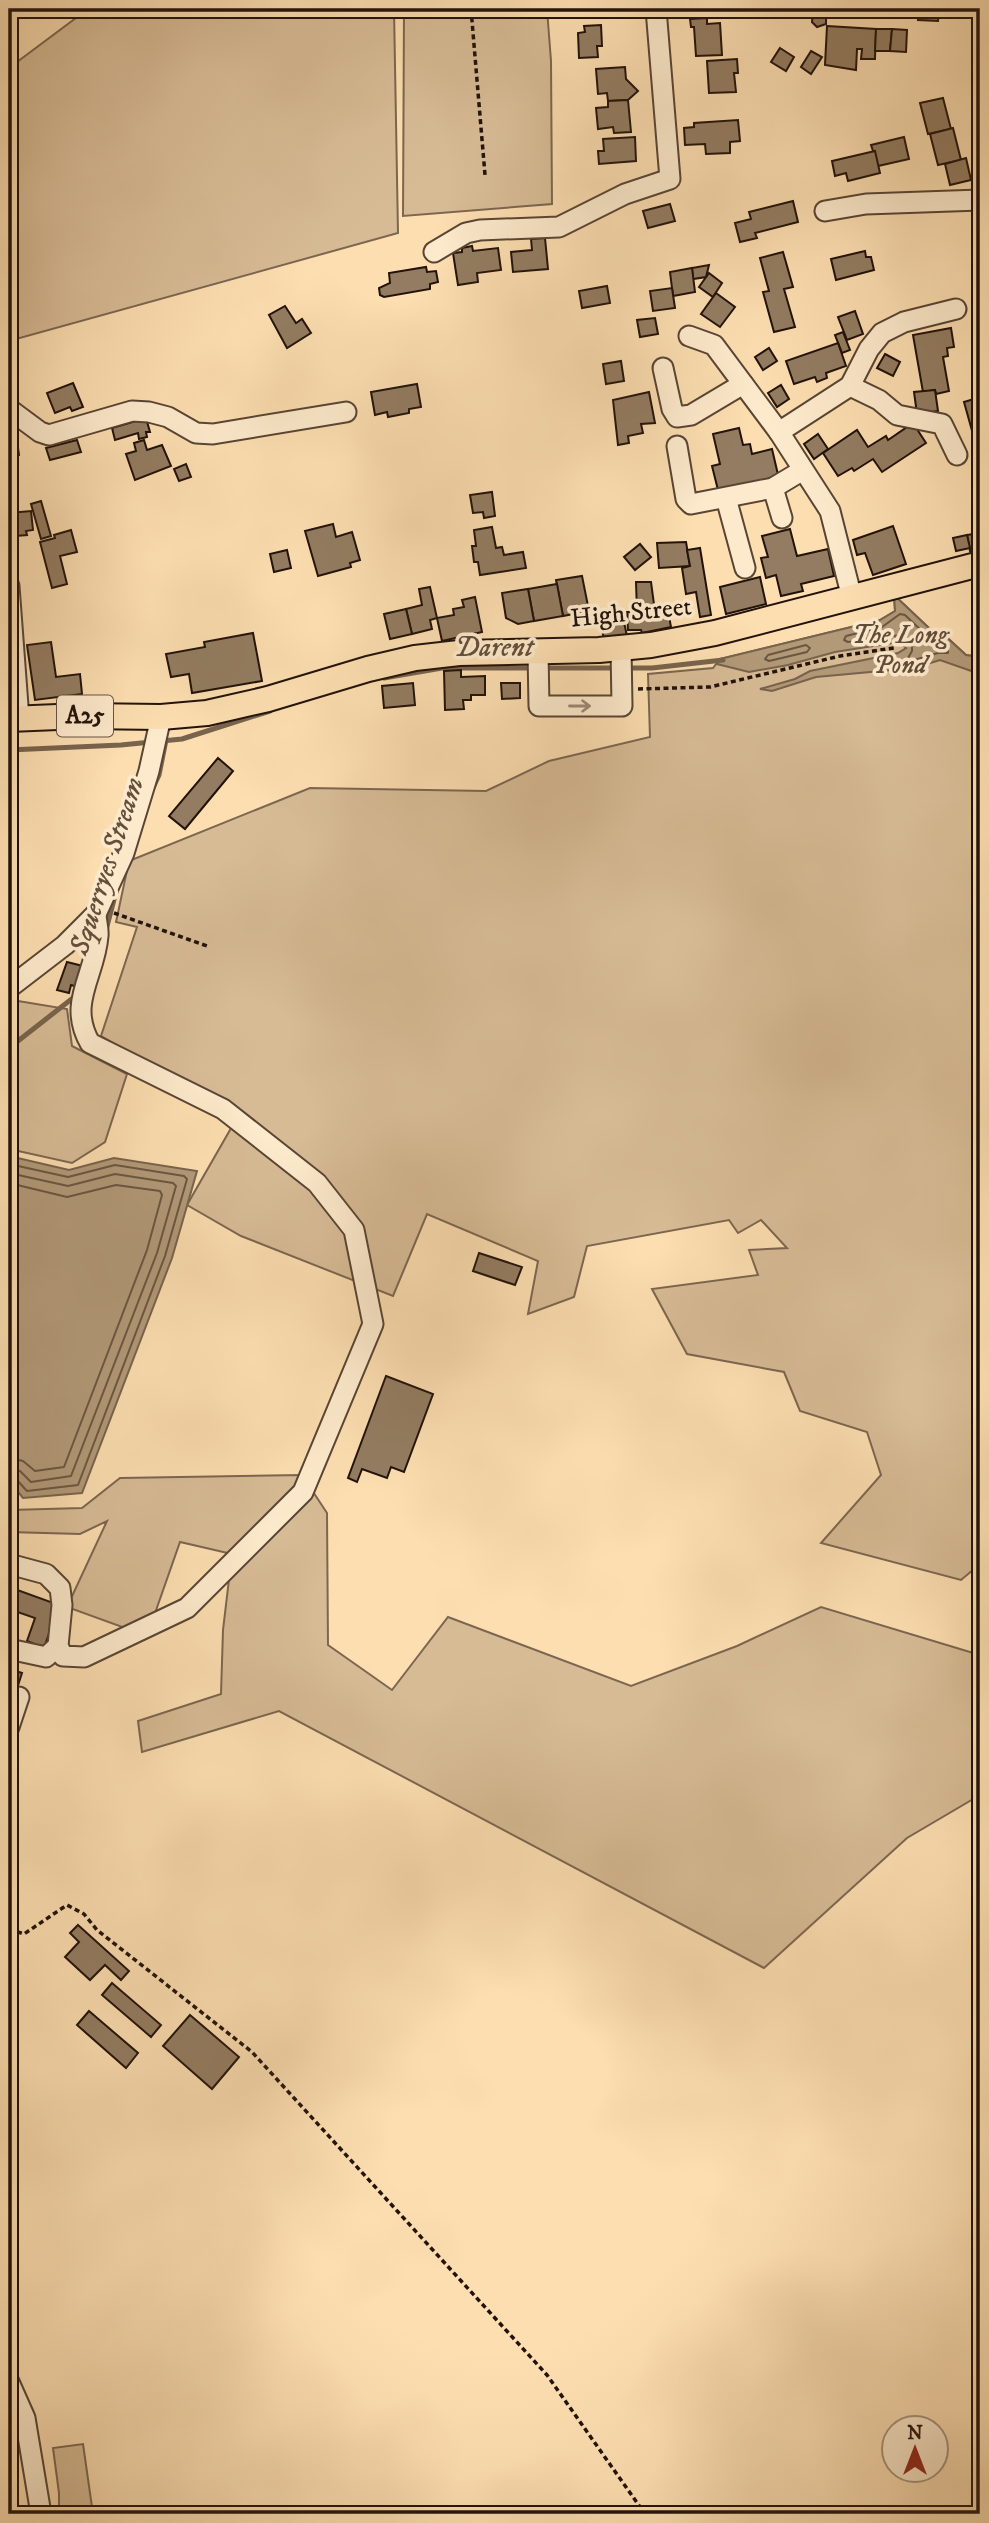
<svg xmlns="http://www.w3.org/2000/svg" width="989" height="2523" viewBox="0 0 989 2523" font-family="'IM FELL DW Pica',serif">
<rect width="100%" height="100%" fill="#fcdeb1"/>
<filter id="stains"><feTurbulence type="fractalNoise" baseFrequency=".00286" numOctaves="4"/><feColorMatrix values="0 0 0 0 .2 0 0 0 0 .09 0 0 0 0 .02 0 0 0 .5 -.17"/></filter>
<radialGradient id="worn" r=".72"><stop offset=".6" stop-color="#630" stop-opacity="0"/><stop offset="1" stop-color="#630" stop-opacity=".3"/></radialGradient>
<g fill="#d7bb95" stroke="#7c6650" stroke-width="2">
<path d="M88 9H394L398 233 9 341V68Z"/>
<path d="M404 9H547L551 61 552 204 403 216Z"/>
<path d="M894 595 930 629 942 633 966 655 980 657V1564L961 1580 821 1543 881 1475 867 1432 800 1411 784 1372 687 1354 652 1289 758 1275 749 1250 787 1248 761 1220 738 1233 729 1220 587 1246 574 1297 528 1314 538 1261 427 1214 393 1296 241 1236 187 1205 238 1116 101 1036 137 927 116 922 129 861 310 788 486 791 549 761 650 737 648 674 713 668 720 659 880 620 895 611Z"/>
<path d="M12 1000 67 1009 72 1046 127 1074 105 1142 72 1163 9 1149V1003Z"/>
<path d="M302 1475 327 1513 328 1645 392 1690 448 1617 631 1686 737 1646 821 1607 980 1655V1795L907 1838 764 1968 279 1711 142 1752 138 1721 221 1694 223 1630 232 1554 180 1542 147 1636 67 1607 107 1521 80 1534 9 1532V1504L10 1510 82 1508 120 1478Z"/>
<path d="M83 2444 93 2514H59V2493L53 2448Z"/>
</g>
<g fill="#b29978" stroke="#78634c" stroke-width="2">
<path d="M894 595 930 629 942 633 966 655 980 657V674L940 660 914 668 816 677 772 691 760 689 795 679 810 671 898 653 906 648 899 642 835 652 788 665 749 672 717 664 720 659 880 620 895 611Z"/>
<path d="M9 1156 69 1170 114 1158 197 1171 172 1258 82 1493 23 1498 9 1481Z"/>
</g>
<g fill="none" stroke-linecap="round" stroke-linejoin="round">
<g stroke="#6a5641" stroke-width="2">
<path d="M900 614 905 615 926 635 938 639 948 648V653H938L911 661 908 658 912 651V645L901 635 848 642 844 640 846 636 882 627Z"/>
<path d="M806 645 810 648 807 652 769 661 765 659 768 655Z"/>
<path d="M9 1164 68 1177 115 1165 184 1176 187 1179 165 1256 78 1485 27 1491 16 1479 9 1477"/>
<path d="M9 1173 68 1186 115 1174 173 1183 176 1186 157 1253 71 1476 31 1482 20 1471 9 1469"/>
<path d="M9 1183 67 1197 116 1185 160 1191 162 1195 147 1250 64 1467 35 1471 23 1461 9 1458"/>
</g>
<g stroke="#78634c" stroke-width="5">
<path d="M544 668H652L723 660"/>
<path d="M384 678 442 668H534"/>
<path d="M9 750 121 745 182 739 270 711"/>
<path d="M152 790 159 775 166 740"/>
<path d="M106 930 117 888"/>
<path d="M9 1048 78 994"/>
</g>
</g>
<g fill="#937c61" stroke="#22120a" stroke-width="2">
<rect x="576" y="9" width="23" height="6"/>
<path d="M813 9H836L835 16H826V24L817 27 812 22Z"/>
<path d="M919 9H939L938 21 918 20Z"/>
<path d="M707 18V24L720 23 722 55 696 56 694 27H691L690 19Z"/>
<path d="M601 25 602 46H597L598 57 579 58 578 33 585 32 584 26Z"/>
<path d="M827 26 876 29 875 59H861L862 49H857L856 70 825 65Z"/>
<path d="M876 29H892L890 51H875Z"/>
<path d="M892 29 907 30 906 52 890 51Z"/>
<path d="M780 48 794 57 786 71 771 62Z"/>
<path d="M811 51 822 57 811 74 801 67Z"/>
<path d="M737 59 738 73H734L736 92 709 93 707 61Z"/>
<path d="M625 67 626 79 638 91 628 100 608 101 607 93 598 94 596 69Z"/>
<path d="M943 98 951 129 928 134 920 103Z"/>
<path d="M628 100 631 132 614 133 613 127 598 129 596 108 608 107V101Z"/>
<path d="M738 120 740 141 730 142V153L706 154 705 144 685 145 684 128 694 127V123Z"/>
<path d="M953 128 961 160 938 165 930 134Z"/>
<path d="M635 137 636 161 599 164 598 151H604L603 139Z"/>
<path d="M904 137 909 159 878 166 871 145Z"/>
<path d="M875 151 880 173 848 181 846 173 835 176 832 161Z"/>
<path d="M966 158 971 180 950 185 945 164Z"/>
<path d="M793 201 798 222 755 233 757 238 740 242 735 223 751 219 749 212Z"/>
<path d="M670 204 675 221 648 228 643 211Z"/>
<rect x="975" y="229" width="5" height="62"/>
<path d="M545 238 548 269 513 272 511 252 532 250 531 239Z"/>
<path d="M472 246 473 251 498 248 501 270 477 273 478 282 458 285 453 253 462 252V248Z"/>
<path d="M865 251 866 257H871L874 270 836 280 831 259Z"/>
<path d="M783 252 793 287 784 289 795 327 774 332 763 292 769 291 760 258Z"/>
<path d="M709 265 706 277 693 279 692 268Z"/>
<path d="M426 267 427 272 436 271 438 282 430 284V289L384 297 380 295 379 288 390 283 389 273Z"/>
<path d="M692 268 695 292 673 296 670 272Z"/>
<path d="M709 273 722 283 713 297 699 287Z"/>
<path d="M607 286 610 303 582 308 579 291Z"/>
<path d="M672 288 675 308 653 311 650 291Z"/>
<path d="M716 293 735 307 720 327 701 314Z"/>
<path d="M285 306 296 323 302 319 311 333 287 348 269 315Z"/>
<path d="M855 311 863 334 847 340 838 317Z"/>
<path d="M655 318 658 334 640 337 637 320Z"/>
<path d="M951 328 954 347 947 348 948 356 943 357 949 391 936 394 935 390 923 392 913 335Z"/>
<path d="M843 332 850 350 842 353 835 335Z"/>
<path d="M838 343 846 366 826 373 827 378 817 382 815 377 794 384 786 361Z"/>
<path d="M769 348 777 361 763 370 755 357Z"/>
<path d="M885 354 900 362 893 376 877 368Z"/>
<path d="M621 361 624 381 606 384 603 364Z"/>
<path d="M73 383 83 407 72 411 70 407 55 413 47 393Z"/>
<path d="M417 384 421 407 409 409V413L388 417 387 412 375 415 371 392Z"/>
<path d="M781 385 789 399 777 407 768 393Z"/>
<path d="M935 390 938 411 917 414 914 392Z"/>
<path d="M649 392 655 423 641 424 643 433 628 436 629 443 618 445 613 400Z"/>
<path d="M974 399 980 421V444L976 445 964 402Z"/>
<path d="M146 418 150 432H146L147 437 139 439 138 433 115 440 112 428Z"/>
<path d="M913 423 926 443 882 472 873 459 854 471 852 468 838 476 823 453 857 430 868 447 886 436 888 440Z"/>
<path d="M739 428 743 445 750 444 752 454 772 449 779 479 718 490 712 466 720 464 713 434Z"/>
<path d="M818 434 828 449 814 459 804 444Z"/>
<path d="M77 440 81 452 50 460 46 448Z"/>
<path d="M144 440 147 450 162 445 171 466 135 480 126 454 136 451 134 443Z"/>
<path d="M17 441 19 455 9 457V443Z"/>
<path d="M186 464 191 477 179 481 174 469Z"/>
<path d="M492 492 495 516 484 518 483 512 473 513 470 495Z"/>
<path d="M41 501 51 536 41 539 31 504Z"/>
<path d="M31 511 33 530 26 531 27 535 16 536V532H11L9 513Z"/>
<path d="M333 524 336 537 352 532 360 560 350 563 351 567 318 576 305 531Z"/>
<path d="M893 526 906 564 873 575 865 553 857 555 853 540Z"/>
<path d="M492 527 496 548 502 547 504 555 523 552 526 568 480 575 478 562H474L472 546H476L474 530Z"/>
<path d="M790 529 797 556 828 549 834 576 801 584 803 591 781 596 776 575 766 578 761 558 768 557 762 536Z"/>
<path d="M71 530 77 552 60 556 67 584 52 588 40 542 55 538 54 535Z"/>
<path d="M979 533 980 549 970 551 967 535Z"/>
<path d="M967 535 970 548 956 551 953 538Z"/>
<path d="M686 542 690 566 659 568 657 543Z"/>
<path d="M640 544 651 557 635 570 624 557Z"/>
<path d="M700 548 711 615 700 617 696 592 686 594 682 568 690 566 687 550Z"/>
<path d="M287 550 291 568 274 572 270 554Z"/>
<path d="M582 576 589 611 563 616 556 580Z"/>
<path d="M760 577 766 604 726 614 720 587Z"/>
<path d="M636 582H651L655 612 668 611 671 627 642 633 641 630H628L627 612H637Z"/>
<path d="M557 584 563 616 534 621 528 589Z"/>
<path d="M430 587 437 618 430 620 432 629 412 634 406 609 422 605 419 589Z"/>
<path d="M528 589 534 621 518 624 506 618 502 593Z"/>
<path d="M475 597 482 632 442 641 437 618 454 615 453 609 464 607 462 600Z"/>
<path d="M406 609 412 634 390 639 384 614Z"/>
<path d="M622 613 627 636 604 640 600 617Z"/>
<path d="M253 633 262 681 192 693 189 674 171 677 166 654 205 647 204 642Z"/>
<path d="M51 642 56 677 80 674 82 694 35 700 27 645Z"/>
<path d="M461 670V677L485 676V695H471V700H463L464 709 445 710 444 671Z"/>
<path d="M413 683 415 705 384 708 382 686Z"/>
<path d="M501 683H520V698L502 699Z"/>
<path d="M218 758 233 771 185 829 169 816Z"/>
<path d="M67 962 83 966 78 987 71 985 69 993 57 990Z"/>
<path d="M479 1253 522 1267 515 1285 473 1271Z"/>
<path d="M386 1376 433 1394 404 1472 391 1467 387 1478 362 1469 357 1482 348 1478Z"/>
<path d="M9 1587 59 1605 44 1648 27 1641 35 1618 9 1609Z"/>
<path d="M9 1669 22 1673 15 1695 9 1693Z"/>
<path d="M78 1925 129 1971 121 1980 105 1965 90 1980 65 1957 79 1942 70 1933Z"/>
<path d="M112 1983 161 2025 151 2037 102 1995Z"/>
<path d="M89 2011 138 2053 126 2068 77 2025Z"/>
<path d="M190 2015 239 2057 212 2089 163 2046Z"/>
</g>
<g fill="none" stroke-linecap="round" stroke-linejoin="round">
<defs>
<g id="minor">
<path d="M825 211 866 204 980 200"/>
<path d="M434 252 466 233 480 230 559 227 625 194 670 179 656 9"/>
<path d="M689 336 714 345 779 432 830 511 852 598"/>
<path d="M663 368 672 409 677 417 691 415 743 384"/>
<path d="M850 386 879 400 897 415 942 424 957 455"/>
<path d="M9 409 40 432 49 435 132 411 149 412 168 417 196 433 213 434 346 412"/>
<path d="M779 432 850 386 869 349 882 333 904 322 956 309"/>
<path d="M677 446 686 499 691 504 773 488 803 470"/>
<path d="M773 488 782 518"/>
<path d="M726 498 745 568"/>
<path d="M9 586 19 719"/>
<path d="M538 652 539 706H622L621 648"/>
<path d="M9 988 65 945 96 914 124 853 149 771 161 717"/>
<path d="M9 1564 46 1574 60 1588 62 1605 58 1646 63 1656 84 1657 187 1608 303 1492 373 1324 354 1230 317 1183 223 1109 90 1043C67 1003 95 976 98 936 99 929 96 921 96 914"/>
<path d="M9 1649 46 1657 58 1646"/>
<path d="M9 1727 19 1697"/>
<path d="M9 2382 25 2418 41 2514"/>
</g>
<path id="major" d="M9 719 82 716 161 717 207 713 268 699 368 669 415 658 459 653 599 650 651 645 715 633 980 564"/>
</defs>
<use href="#minor" stroke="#584534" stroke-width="23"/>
<use href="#major" stroke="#22120a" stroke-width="28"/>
<g stroke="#22120a" stroke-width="3.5" stroke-dasharray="5 3.5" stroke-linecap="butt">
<path d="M471 9 485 175"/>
<path d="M638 689 710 687 840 656 894 648"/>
<path d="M114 913 207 946"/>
<path d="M9 1929 24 1934 67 1905 84 1914 97 1930 252 2052 547 2375 645 2514"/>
</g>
<use href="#minor" stroke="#fdeacc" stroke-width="19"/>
<use href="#major" stroke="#fcdeb1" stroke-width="24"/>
</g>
<defs><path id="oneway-shaft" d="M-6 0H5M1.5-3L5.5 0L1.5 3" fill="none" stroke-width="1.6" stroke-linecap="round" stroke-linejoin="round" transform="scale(1.75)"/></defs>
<use stroke="#9a8975" href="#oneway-shaft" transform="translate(580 706)"/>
<g text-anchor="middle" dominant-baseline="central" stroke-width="7" stroke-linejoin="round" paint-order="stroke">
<rect fill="#fdeacc" stroke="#645344" stroke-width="2" x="57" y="695.5" width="56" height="41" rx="5"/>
<g font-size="24" font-weight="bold" fill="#22120a">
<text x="85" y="716">A25</text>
</g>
<g font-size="26" fill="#22120a" stroke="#fdeacc">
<text transform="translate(631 613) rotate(-6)">High Street</text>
</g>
<g font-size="26" font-style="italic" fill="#614d3b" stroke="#fdeacc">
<text x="900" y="635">The Long<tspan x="900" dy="30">Pond</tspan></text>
</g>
<g font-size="28" font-style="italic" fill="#634f3b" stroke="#fdeacc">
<text x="494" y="647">Darent</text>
<text transform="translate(107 866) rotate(-72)">Squerryes Stream</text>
</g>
</g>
<rect width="989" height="2523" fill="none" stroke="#fcdeb1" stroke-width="35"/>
<rect x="10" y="10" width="968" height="2502" fill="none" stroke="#22120a" stroke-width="3.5"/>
<rect x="18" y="18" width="954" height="2488" fill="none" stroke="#22120a" stroke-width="2"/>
<g transform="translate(915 2449)"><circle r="33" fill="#fdeacc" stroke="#a5947e" stroke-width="2"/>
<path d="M0-5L12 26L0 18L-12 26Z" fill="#8f2418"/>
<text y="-10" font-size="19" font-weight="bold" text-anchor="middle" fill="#22120a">N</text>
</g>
<rect width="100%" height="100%" filter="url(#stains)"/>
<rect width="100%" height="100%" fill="url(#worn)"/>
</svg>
